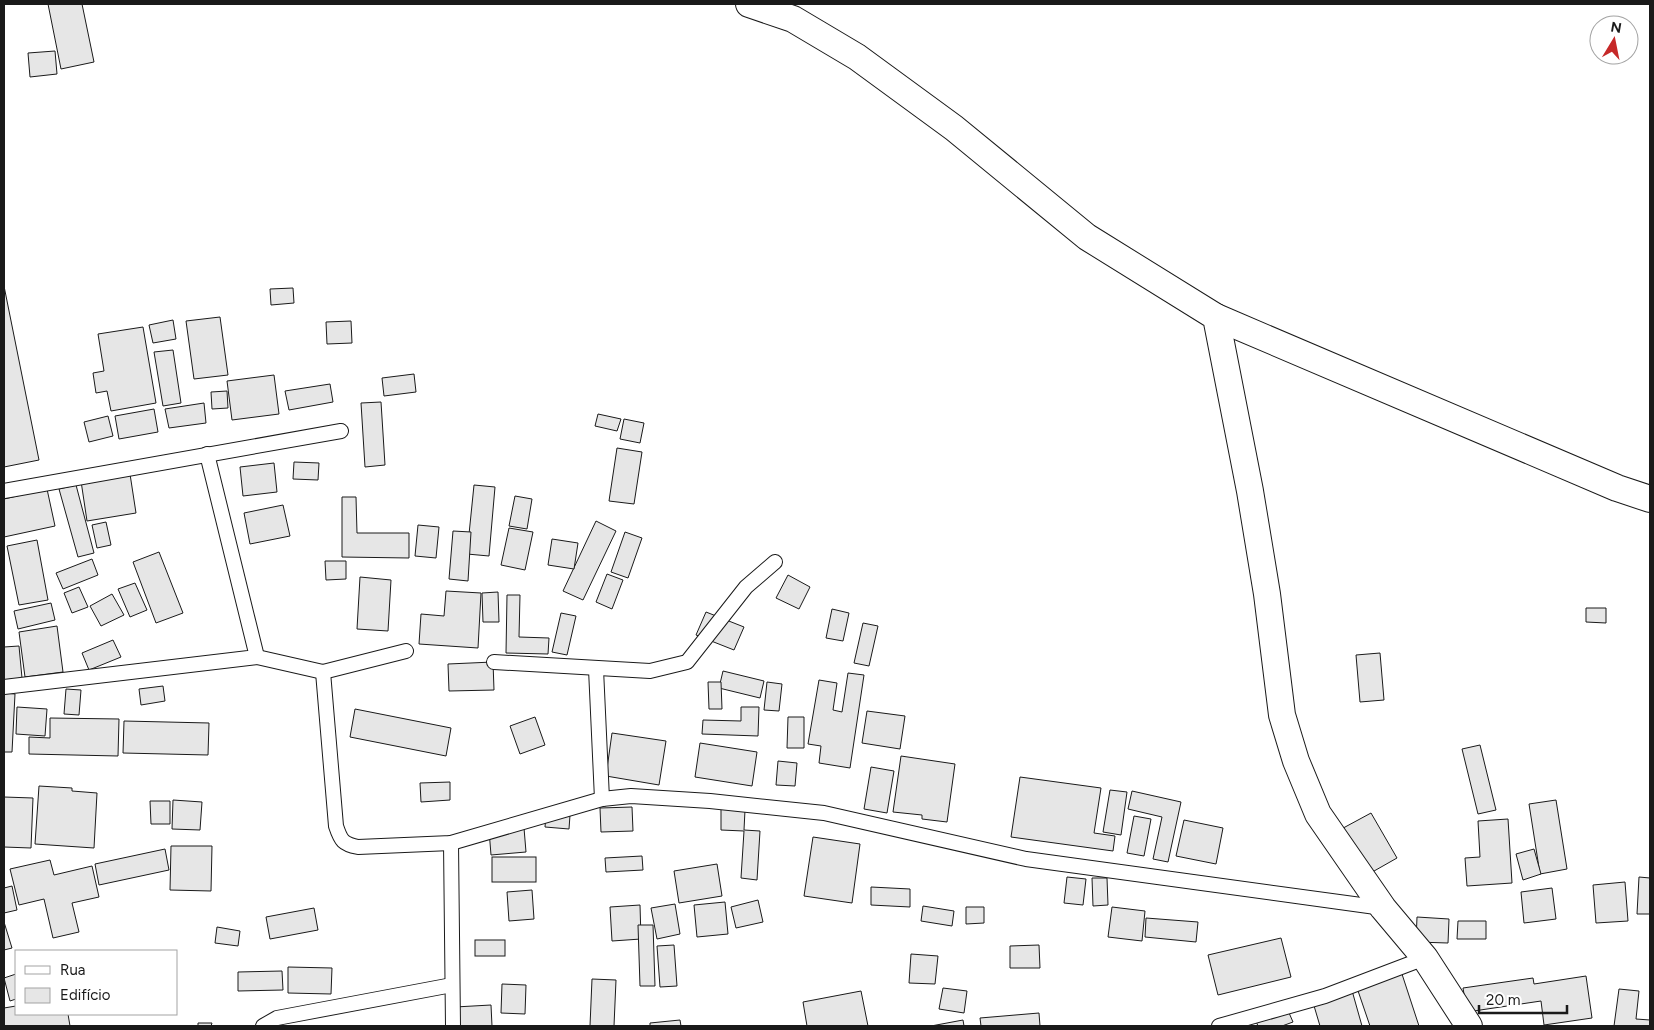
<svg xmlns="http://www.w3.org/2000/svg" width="1654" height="1030" viewBox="0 0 1654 1030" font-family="Figtree,sans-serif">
<rect width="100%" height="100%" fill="#fff"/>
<g fill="#e6e6e6" stroke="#1a1a1a">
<path d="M48 4H82L94 62 61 69Z"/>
<path d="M55 51 57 74 30 77 28 53Z"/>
<path d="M4 286 39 460 4 467Z"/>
<path d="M293 288 294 303 271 305 270 289Z"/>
<path d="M220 317 228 375 194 379 186 321Z"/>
<path d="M173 320 176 339 153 343 149 325Z"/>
<path d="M351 321 352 343 327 344 326 322Z"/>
<path d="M143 327 156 403 111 411 107 391 96 393 93 373 104 371 98 334Z"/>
<path d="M173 350 181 403 163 406 154 352Z"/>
<path d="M414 374 416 392 384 396 382 378Z"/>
<path d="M274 375 279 414 232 420 227 381Z"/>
<path d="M330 384 333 402 289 410 285 391Z"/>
<path d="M227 391 228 408 212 409 211 392Z"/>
<path d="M381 402 385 465 365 467 361 403Z"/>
<path d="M204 403 206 423 169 428 165 409Z"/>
<path d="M154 409 158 432 119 439 115 416Z"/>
<path d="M598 414 621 419 617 431 595 426Z"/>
<path d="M108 416 113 436 89 442 84 422Z"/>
<path d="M624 419 644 423 640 443 620 439Z"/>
<path d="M617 448 642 452 634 504 609 501Z"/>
<path d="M294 462 319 463 318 480 293 479Z"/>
<path d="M274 463 277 492 243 496 240 467Z"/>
<path d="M130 474 136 513 87 521 81 481Z"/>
<path d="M76 485 94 553 78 557 59 489Z"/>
<path d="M474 485 495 487 489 556 467 554Z"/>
<path d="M47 489 55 526 4 537V499Z"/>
<path d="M515 496 532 499 527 529 509 526Z"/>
<path d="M342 497H356L357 533H409V558L342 557Z"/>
<path d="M283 505 290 536 250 544 244 513Z"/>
<path d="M596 521 616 531 583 600 563 591Z"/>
<path d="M106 522 111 545 97 548 92 525Z"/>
<path d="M418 525 439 527 436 558 415 556Z"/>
<path d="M509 528 533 532 525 570 501 565Z"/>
<path d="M453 531 471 532 468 581 449 579Z"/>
<path d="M625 532 642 538 628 578 611 572Z"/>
<path d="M552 539 578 543 574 569 548 565Z"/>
<path d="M37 540 48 600 19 605 7 546Z"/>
<path d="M159 552 183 613 156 623 133 562Z"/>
<path d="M92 559 98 575 63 589 56 573Z"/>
<path d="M325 561H346V579L326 580Z"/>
<path d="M607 574 623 580 612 609 596 602Z"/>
<path d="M788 575 810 587 799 609 776 598Z"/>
<path d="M360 577 391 580 388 631 357 629Z"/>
<path d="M135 583 147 610 130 617 118 589Z"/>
<path d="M79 587 88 607 72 613 64 593Z"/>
<path d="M446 591 481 593 478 648 419 644 421 614 444 616Z"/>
<path d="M498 592 499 622H483L482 593Z"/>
<path d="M112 594 124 615 101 626 90 606Z"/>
<path d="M507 595H520L519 637 549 638 548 654 506 653Z"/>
<path d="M51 603 55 620 18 629 14 611Z"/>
<path d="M1586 608H1606V623L1586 622Z"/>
<path d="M832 609 849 613 843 641 826 638Z"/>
<path d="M706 612 744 627 734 650 696 635Z"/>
<path d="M561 613 576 616 567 655 552 652Z"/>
<path d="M863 623 878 626 869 666 854 663Z"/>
<path d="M57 626 63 672 25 677 19 632Z"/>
<path d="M113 640 121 657 89 670 82 653Z"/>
<path d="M19 646 22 678 4 680V647Z"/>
<path d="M1380 653 1384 700 1360 702 1356 655Z"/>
<path d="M493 662 494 690 449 691 448 664Z"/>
<path d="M723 671 764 681 760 698 719 688Z"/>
<path d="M848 673 864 675 850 768 819 763 821 746 808 744 819 680 837 683 833 710 842 712Z"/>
<path d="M708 682H721L722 709H709Z"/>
<path d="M767 682 782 684 779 711 764 710Z"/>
<path d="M163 686 165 701 141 705 139 689Z"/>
<path d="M66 689 81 690 79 715 64 714Z"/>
<path d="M4 693 15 694 12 752H4Z"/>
<path d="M17 707 47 709 45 736 16 734Z"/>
<path d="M741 707H759L758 736 702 734 703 720 741 721Z"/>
<path d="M355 709 451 728 446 756 350 737Z"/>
<path d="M867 711 905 716 900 749 862 743Z"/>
<path d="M535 717 545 745 520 754 510 726Z"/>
<path d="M788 717H804V748H787Z"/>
<path d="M50 718 119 719 118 756 29 754V737L50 738Z"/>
<path d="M124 721 209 723 208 755 123 753Z"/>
<path d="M612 733 666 741 659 785 606 776Z"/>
<path d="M700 743 757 752 752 786 695 777Z"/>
<path d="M1480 745 1496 810 1478 814 1462 749Z"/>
<path d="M901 756 955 764 947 822 922 819V815L893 812Z"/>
<path d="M778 761 797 763 795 786 776 785Z"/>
<path d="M871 767 894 771 887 813 864 809Z"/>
<path d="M1020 777 1101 788 1094 833 1115 836 1113 851 1011 837Z"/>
<path d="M450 782V800L421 802 420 783Z"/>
<path d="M39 786 72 788V791L97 793 94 848 35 844Z"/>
<path d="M1110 790 1127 792 1121 835 1103 832Z"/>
<path d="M1132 791 1181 802 1168 862 1153 859 1162 817 1128 809Z"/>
<path d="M4 797 33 798 31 848 4 847Z"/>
<path d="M173 800 202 802 200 830 172 829Z"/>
<path d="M1556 800 1567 869 1540 874 1529 804Z"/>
<path d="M150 801H170V824H151Z"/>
<path d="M632 807 633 831 601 832 600 808Z"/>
<path d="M721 808 745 810 744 830 760 831 757 880 741 878 744 831 721 830Z"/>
<path d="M1371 813 1397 858 1360 879 1334 833Z"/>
<path d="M546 814 570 815 569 829 545 827Z"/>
<path d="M1134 816 1151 819 1144 856 1127 853Z"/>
<path d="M1508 819 1512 883 1467 886 1465 858 1480 857 1478 821Z"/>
<path d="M1184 820 1223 828 1216 864 1176 856Z"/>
<path d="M524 828 526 852 491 855 489 830Z"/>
<path d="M813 837 860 844 852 903 804 896Z"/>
<path d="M171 846H212L211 891 170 890Z"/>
<path d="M165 849 169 870 99 885 95 864Z"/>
<path d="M1534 849 1541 874 1523 880 1516 854Z"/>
<path d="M642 856 643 870 606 872 605 858Z"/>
<rect x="492" y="857" width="44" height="25"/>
<path d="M50 860 54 875 92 866 99 897 72 903 79 932 53 938 44 899 19 905 10 869Z"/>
<path d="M717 864 722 896 679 903 674 871Z"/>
<path d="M1067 877 1086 879 1083 905 1064 903Z"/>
<path d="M1639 877 1650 878V914H1637Z"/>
<path d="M1092 878H1107L1108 905 1093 906Z"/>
<path d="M1625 882 1628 921 1596 923 1593 885Z"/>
<path d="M12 886 17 910 4 913V888Z"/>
<path d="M871 887 910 889V907L871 905Z"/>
<path d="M1552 888 1556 919 1524 923 1521 892Z"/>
<path d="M532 890 534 919 509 921 507 892Z"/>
<path d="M758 900 763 922 736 928 731 907Z"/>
<path d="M725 902 728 934 697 937 694 905Z"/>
<path d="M675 904 680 934 657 939 651 908Z"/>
<path d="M640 905 641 939 612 941 610 907Z"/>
<path d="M923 906 954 911 952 926 921 921Z"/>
<path d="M966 907H984V923L966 924Z"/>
<path d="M1112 907 1145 911 1142 941 1108 937Z"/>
<path d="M314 908 318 930 270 939 266 917Z"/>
<path d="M1417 917 1449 919 1448 943 1416 942Z"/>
<path d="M1146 918 1198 922 1196 942 1145 937Z"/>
<path d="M1458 921H1486V939H1457Z"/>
<path d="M4 922 12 948 4 950Z"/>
<path d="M638 925H653L655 986H640Z"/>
<path d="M217 927 240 931 238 946 215 943Z"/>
<path d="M1281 938 1291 977 1218 995 1208 955Z"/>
<rect x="475" y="940" width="30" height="16"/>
<path d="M674 945 677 986 660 987 657 946Z"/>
<path d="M1039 945 1040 968H1010V946Z"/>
<path d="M911 954 938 956 935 984 909 983Z"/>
<path d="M288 967 332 968 331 994 288 993Z"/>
<path d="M1400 968 1419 1026H1370L1355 982Z"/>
<path d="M282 971 283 990 238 991V972Z"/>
<path d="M16 974V999L10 1001 4 978Z"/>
<path d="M1586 976 1592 1018 1544 1025 1541 1001 1467 1012 1463 988 1533 978 1534 984Z"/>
<path d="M592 979 616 980 614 1026H590Z"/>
<path d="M502 984 526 985 525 1014 501 1013Z"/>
<path d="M1351 987 1362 1026H1320L1312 999Z"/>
<path d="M943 988 967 991 964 1013 939 1009Z"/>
<path d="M1619 989 1639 991 1636 1019 1650 1020V1026H1614Z"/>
<path d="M861 991 868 1026H807L803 1002Z"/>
<path d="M491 1005 492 1026H456L455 1007Z"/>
<path d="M16 1006V1014H68L70 1026H4V1008Z"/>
<path d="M1286 1006 1293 1022 1282 1026H1258L1255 1019Z"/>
<path d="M1039 1013 1040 1026H981L980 1018Z"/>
<path d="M680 1020 681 1026H650V1023Z"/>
<path d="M963 1020 964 1026H931Z"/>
<path d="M198 1023H212L211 1026H198Z"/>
</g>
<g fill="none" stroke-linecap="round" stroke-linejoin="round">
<defs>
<g id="service">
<path d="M4 491 341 431"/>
<path d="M257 657 323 672 406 651"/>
<path d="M494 662 650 671 687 662 746 587 775 562"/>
<path d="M596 669 602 799"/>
<path d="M323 672 336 826C341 841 343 844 358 847L451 843 602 799 631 796 710 801 824 813 1026 859 1383 908"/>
<path d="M4 687 257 657 207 454"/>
<path d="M451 843 453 1026"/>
<path d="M263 1026 277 1018 452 985"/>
<path d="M1219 1026 1325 996 1425 958"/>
</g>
<g id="minor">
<path d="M749 4 793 19 857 57 954 128 1087 237 1216 317 1250 491 1267 594 1282 715 1296 761 1318 814 1383 908 1425 958 1469 1026"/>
<path d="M1216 317 1617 488 1650 499"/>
</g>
</defs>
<use href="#service" stroke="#1a1a1a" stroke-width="16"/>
<use href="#minor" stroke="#1a1a1a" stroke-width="28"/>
<use href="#service" stroke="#fff" stroke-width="14"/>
<use href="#minor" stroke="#fff" stroke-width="26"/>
</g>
<rect width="1654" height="1030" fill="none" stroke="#1a1a1a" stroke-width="10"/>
<rect x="15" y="950" width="162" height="65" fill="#ffffff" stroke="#a3a3a3"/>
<rect x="25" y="966" width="25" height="8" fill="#ffffff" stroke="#a3a3a3"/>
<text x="60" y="975" font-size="15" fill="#1a1a1a">Rua</text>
<rect x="25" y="988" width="25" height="15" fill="#e6e6e6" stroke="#a3a3a3"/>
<text x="60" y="1000" font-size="15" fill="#1a1a1a">Edifício</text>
<g transform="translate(1614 40) rotate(10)"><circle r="24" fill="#ffffff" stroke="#a3a3a3"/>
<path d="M0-4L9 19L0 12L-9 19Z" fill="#c62828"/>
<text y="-8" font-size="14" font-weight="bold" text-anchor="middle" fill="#1a1a1a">N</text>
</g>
<path d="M1479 1005v8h88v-8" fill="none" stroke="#1a1a1a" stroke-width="2.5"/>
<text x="1486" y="1005" font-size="15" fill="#1a1a1a" stroke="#ffffff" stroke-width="4" paint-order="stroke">20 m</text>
</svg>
